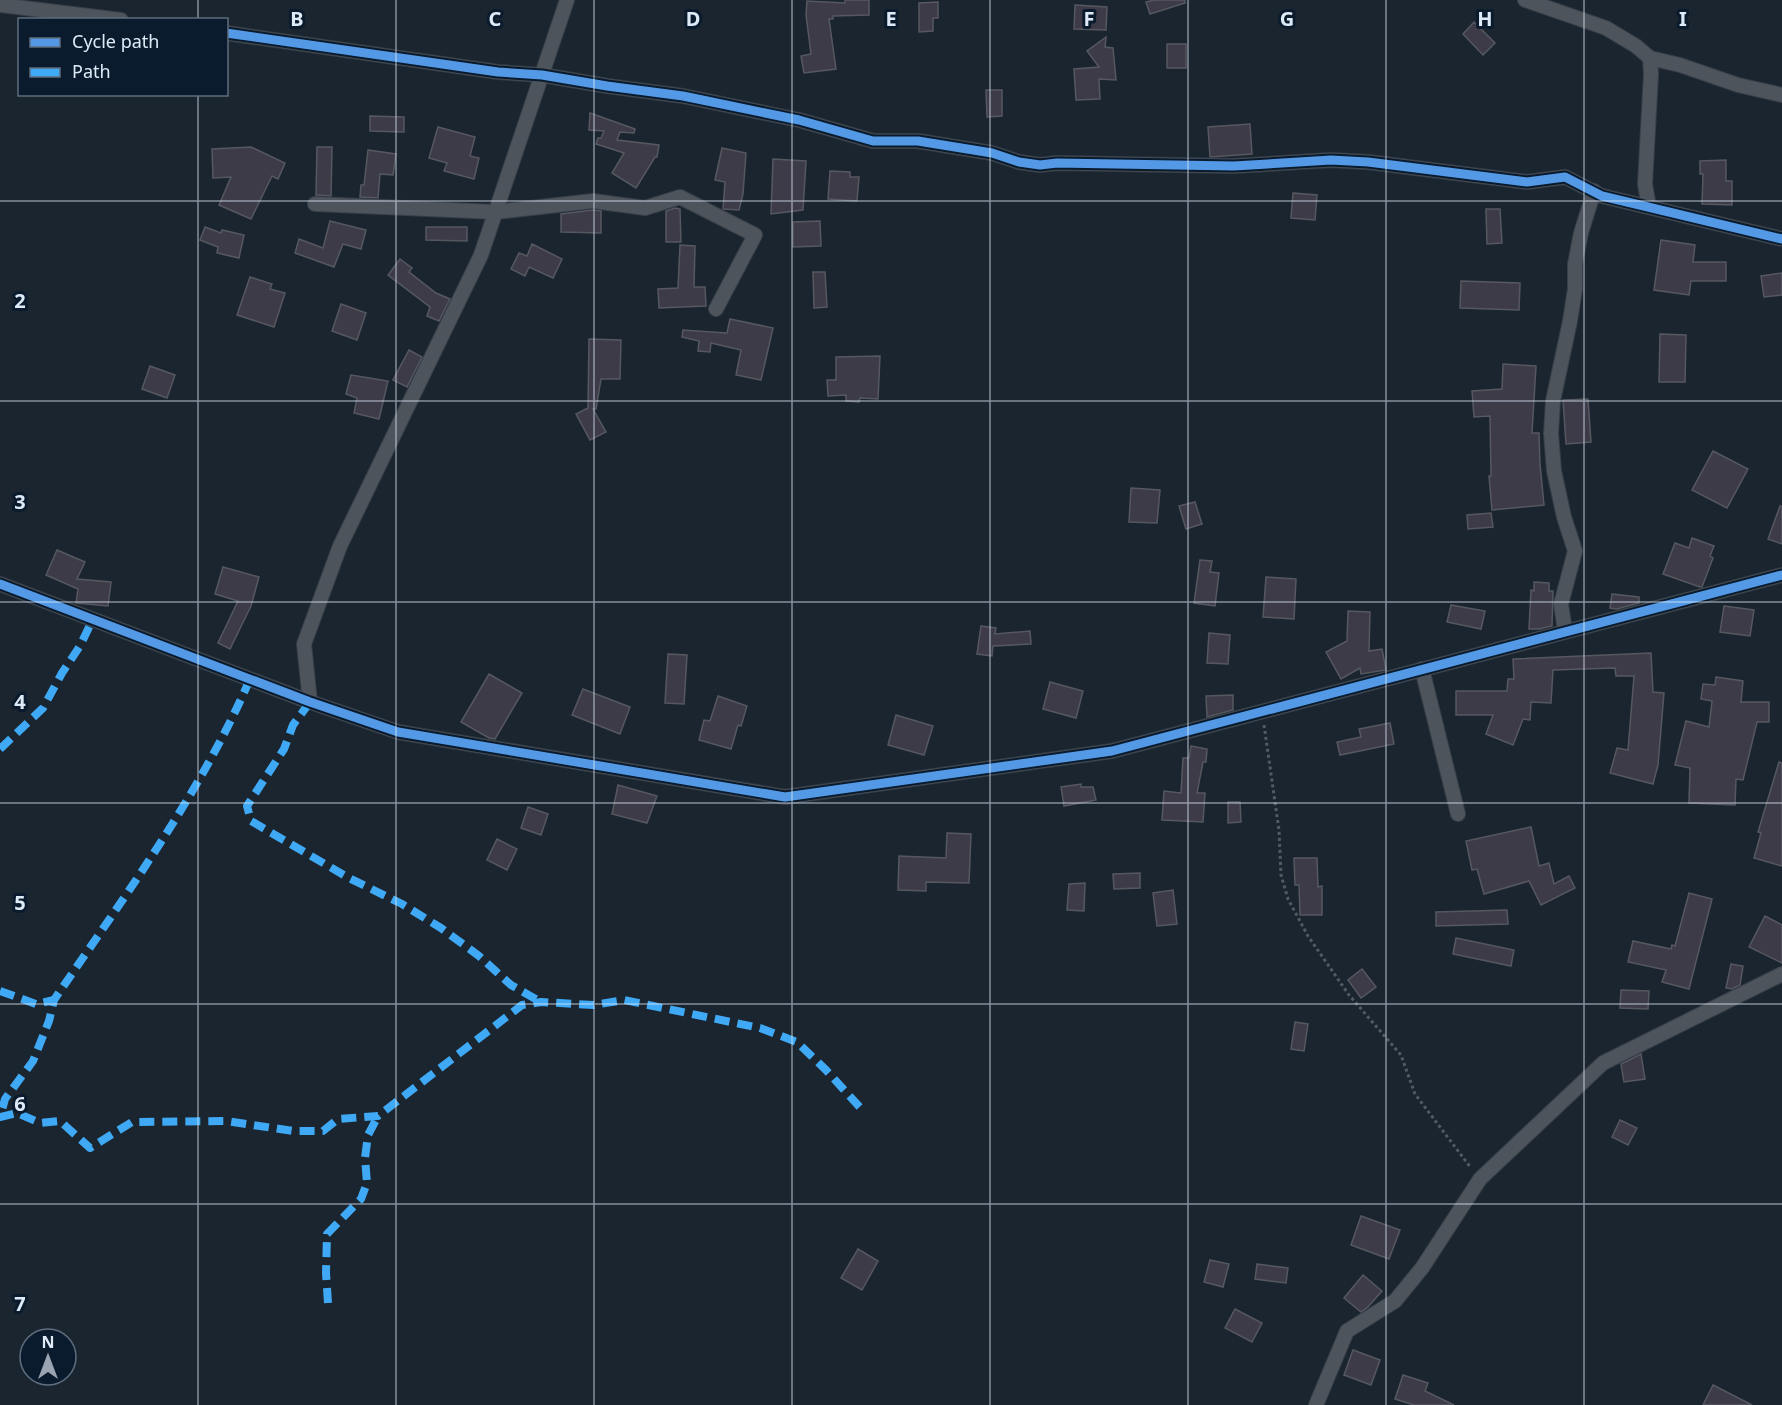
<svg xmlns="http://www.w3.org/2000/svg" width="1782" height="1405" viewBox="0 0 1782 1405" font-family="'Noto Sans',sans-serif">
<rect width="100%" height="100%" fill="#1b252f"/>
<g fill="#3d3b48" stroke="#565860" stroke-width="1.5">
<path d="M845 0H869V15L833 16V19H829L836 69 804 73 801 56 811 54 806 15 807 1 845 3Z"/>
<path d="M1154 0H1185V3L1150 14 1146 2Z"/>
<path d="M938 2V18H933V31L919 32V3Z"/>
<path d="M1075 5 1107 7 1106 30 1074 29Z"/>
<path d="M1474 22 1495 43 1483 55 1463 34Z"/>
<path d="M1106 37 1105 47 1113 48 1116 80 1099 79 1100 99 1076 100 1074 69 1099 67 1087 51Z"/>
<rect x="1167" y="44" width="19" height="24"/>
<path d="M986 90H1002V116L987 117Z"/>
<path d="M590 113 635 129 634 133 620 132 617 140 659 145 657 157H655L636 188 612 173 624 153 596 144 598 138H601L604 131 589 130Z"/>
<path d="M370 116 404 117V132L370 131Z"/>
<path d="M1250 124 1252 154 1210 157 1208 127Z"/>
<path d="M438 127 475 137 470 156 479 158 474 179 444 171 447 163 429 158Z"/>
<path d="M251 147 285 163 278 179 272 176 251 219 219 205 231 177 213 178 212 149Z"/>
<path d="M317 147H332L331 196 316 195Z"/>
<path d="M722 148 746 153 743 194 739 210 723 209 725 182 715 180Z"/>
<path d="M368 150 396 154 393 175 380 174 378 198 360 197 361 185H364Z"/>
<path d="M773 159 806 161 803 210 771 214Z"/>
<path d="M1726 160V181H1732V205L1702 204 1703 174H1700V161Z"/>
<path d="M830 171 850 172V177H859L857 201 828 199Z"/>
<path d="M1293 193 1317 195 1315 220 1291 218Z"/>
<path d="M675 208 680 209 681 242H666V211Z"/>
<path d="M1486 209H1500L1502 243 1487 244Z"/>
<path d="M593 210 601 211V233L561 232V214Z"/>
<path d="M330 221 366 230 361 249 343 244 334 267 295 253 299 239 323 248Z"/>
<path d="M820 221 821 246 793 247V222Z"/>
<path d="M205 227 221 233 222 230 244 235 239 258 217 253 218 247 200 240Z"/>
<path d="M426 227H467V241L426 240Z"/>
<path d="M1661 240 1695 245 1693 262H1726V281H1691L1689 295 1654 290Z"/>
<path d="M532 244 562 259 553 278 529 267 525 276 511 269 519 253 527 256Z"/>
<path d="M680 245 695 246 694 287H705L706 306 659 308 658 289 678 288Z"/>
<path d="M400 259 412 268 409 272 436 293 450 299 439 321 427 316 430 307 388 275Z"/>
<path d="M813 272H825L827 307 814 308Z"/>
<path d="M1782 273V295L1764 297 1761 276Z"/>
<path d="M250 277 272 284 270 289 285 293 274 327 237 315Z"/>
<path d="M1461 281 1520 283 1519 310 1460 308Z"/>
<path d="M341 304 366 313 357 340 332 331Z"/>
<path d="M730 319 773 328 761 380 736 375 741 350 711 343 710 352 698 351 699 341 682 337 683 330 727 333Z"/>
<path d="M1660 334 1686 335 1685 382H1659Z"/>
<path d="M589 339 621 340 620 379H601L596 409H593L606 432 590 440 576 414 588 408Z"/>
<path d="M409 350 422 357 407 387 393 380Z"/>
<path d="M880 356 878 399 860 398 859 402 846 401V395L828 396 827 380H836V357Z"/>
<path d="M1503 364 1536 366 1532 433H1539L1540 464 1544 505 1492 510 1489 476H1491L1490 416 1474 417 1472 391 1502 389Z"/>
<path d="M150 366 175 375 167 398 142 389Z"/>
<path d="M351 375 388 381 379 419 354 413 357 398 346 394Z"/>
<path d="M1588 399 1591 442 1566 444 1563 400Z"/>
<path d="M1713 451 1748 469 1727 508 1692 490Z"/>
<path d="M1131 488 1160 490 1157 523 1129 522Z"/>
<path d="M1195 502 1202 524 1186 529 1179 506Z"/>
<path d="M1780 506H1782V544L1768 539Z"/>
<path d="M1491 513 1493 527 1468 529 1467 515Z"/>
<path d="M1692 538 1714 546 1710 556 1713 558 1702 587H1700L1663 574 1675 543 1689 548Z"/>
<path d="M57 550 85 562 77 579 111 582 108 606 76 603 78 589 46 575Z"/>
<path d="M1200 560 1212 561 1210 572 1219 573 1215 606 1194 603Z"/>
<path d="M223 567 259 577 251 606 230 649 218 643 238 601 215 594Z"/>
<path d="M1266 577 1296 579 1294 619 1263 617Z"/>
<path d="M1534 582 1549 583V591H1553L1552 626 1539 629H1529L1531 590 1534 591Z"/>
<path d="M1612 594 1639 597V603L1617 609 1610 608Z"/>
<path d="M1451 605 1485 611 1481 629 1447 622Z"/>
<path d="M1724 606 1754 610 1750 636 1720 632Z"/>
<path d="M1348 611 1370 612 1369 651 1382 649 1386 670 1361 674 1360 668 1341 679 1326 652 1347 641Z"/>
<path d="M981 626 996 628 995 634 1030 631 1031 644 993 646 992 656 977 654Z"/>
<path d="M1209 633 1230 635 1228 664 1207 663Z"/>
<path d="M1651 653 1653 692 1664 693 1658 765 1653 784 1610 773 1617 748 1628 750 1634 676H1616L1615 668 1553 670 1551 703 1531 702 1530 720 1523 719 1513 745 1486 734 1493 715H1456V691H1507L1508 679H1514L1513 659Z"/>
<path d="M668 654 687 655 684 704 665 703Z"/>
<path d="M489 674 522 693 495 739 489 738 461 722Z"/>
<path d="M1716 677 1743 681 1741 702H1769V722H1757L1743 780 1736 779 1735 805 1689 803 1690 768 1675 765 1686 721 1709 727 1712 701 1701 699 1703 684 1715 685Z"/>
<path d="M1050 682 1083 691 1076 718 1043 709Z"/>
<path d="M583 689 630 707 620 734 572 715Z"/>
<path d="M1233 695V710L1207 717 1206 696Z"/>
<path d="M718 696 747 706 741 726 738 725 731 749 699 740 704 720 710 721Z"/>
<path d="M896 715 933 726 924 755 888 745Z"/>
<path d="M1390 723 1394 744 1340 755 1337 742 1361 737 1359 729Z"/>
<path d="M1191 746 1207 749 1206 762H1203L1197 793H1205L1203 822 1162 820 1164 791 1181 793 1183 758H1189Z"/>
<path d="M1779 762 1782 763V866L1754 858 1761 833 1758 832Z"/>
<path d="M1081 784V787H1093L1096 800 1064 806 1061 787Z"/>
<path d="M618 785 657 796 647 823 612 814Z"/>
<path d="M1228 802H1240L1241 822 1228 823Z"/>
<path d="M528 807 548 814 541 835 521 828Z"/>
<path d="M1531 827 1539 866 1549 863 1554 884 1569 876 1575 888 1541 905 1529 881 1484 894 1477 869 1472 870 1466 841Z"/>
<path d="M947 833 971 834 969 883 926 882V891L898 890 899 856 946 858Z"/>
<path d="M497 839 517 849 507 870 487 860Z"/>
<path d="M1294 858H1317L1318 887 1322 886V915H1300L1299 885H1295Z"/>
<path d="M1140 873V888L1114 889 1113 874Z"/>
<path d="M1085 883 1084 911 1067 910 1069 884Z"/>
<path d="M1173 890 1177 924 1157 926 1153 893Z"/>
<path d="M1689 893 1712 899 1689 989 1662 982 1666 970 1628 962 1633 941 1671 949 1672 945 1675 946Z"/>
<path d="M1507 910 1508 924 1436 926V912Z"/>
<path d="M1765 916 1782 925V963L1749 947Z"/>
<path d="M1456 938 1514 950 1511 966 1453 954Z"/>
<path d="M1731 964 1743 966 1740 985 1732 989 1726 988Z"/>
<path d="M1362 969 1376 987 1361 998 1348 980Z"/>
<path d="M1621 990 1649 991 1648 1009 1620 1008Z"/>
<path d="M1295 1022 1308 1024 1304 1051 1291 1049Z"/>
<path d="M1641 1054 1645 1079 1624 1082 1621 1064Z"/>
<path d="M1620 1120 1637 1128 1628 1145 1612 1137Z"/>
<path d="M1361 1216 1400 1230 1389 1259 1351 1245Z"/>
<path d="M858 1249 878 1261 862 1290 841 1278Z"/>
<path d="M1210 1260 1229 1264 1223 1287 1204 1282Z"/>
<path d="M1257 1264 1288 1268 1286 1283 1255 1279Z"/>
<path d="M1363 1275 1382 1291 1368 1307 1361 1312 1344 1298Z"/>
<path d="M1235 1309 1262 1323 1252 1342 1225 1328Z"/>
<path d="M1353 1350 1380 1360 1371 1385 1344 1375Z"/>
<path d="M1403 1375 1428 1383 1425 1391 1454 1405H1414L1395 1399Z"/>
<path d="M1713 1385 1752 1405H1703Z"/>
</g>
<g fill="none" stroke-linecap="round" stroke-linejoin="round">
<defs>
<g id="minor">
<path d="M1525 0 1606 28 1636 46 1650 58 1651 74 1645 184 1649 207"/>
<path d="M0 5 121 20"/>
<path d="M226 33 498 72 542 75 607 86 683 96 799 120 873 141H918L992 153 1019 162 1040 165 1057 163 1234 166 1331 160 1368 162 1527 182 1565 177 1602 196 1782 239"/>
<path d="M1650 58 1680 65 1738 85 1782 95"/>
<path d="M315 204 496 212 593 201 645 208 680 197 755 235 716 309"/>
<path d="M0 584 310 702 398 732 785 797 1112 751 1782 575"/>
<path d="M1565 631 1561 604 1575 551 1564 517 1554 471 1551 433 1553 401 1570 321 1575 289V264L1581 233 1594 191"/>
<path d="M1422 669 1458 814"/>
<path d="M310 702 304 644 340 546 481 255 567 0"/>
<path d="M1316 1405 1347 1331 1395 1301 1422 1268 1480 1179 1603 1063 1782 974"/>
</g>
</defs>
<use href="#minor" stroke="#373f48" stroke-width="16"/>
<path stroke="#535b62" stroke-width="3" stroke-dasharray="3 3" stroke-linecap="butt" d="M1264 725 1279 830 1281 875 1288 899 1308 936 1349 995 1401 1055 1415 1094 1471 1168"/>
<use href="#minor" stroke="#4d545c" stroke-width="14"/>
<g stroke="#3fa9f5" stroke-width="8" stroke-dasharray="15 8" stroke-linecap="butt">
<path d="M250 679C201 793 124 897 54 1000L49 1021 33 1061 5 1099 0 1117 17 1113 40 1123 60 1121 90 1148 132 1122 226 1121 293 1131H323L338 1119 378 1116 522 1005 541 1002 594 1005 624 1000 760 1028 797 1042 826 1070 865 1113"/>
<path d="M310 702 293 725 284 749 247 806 251 821 349 878 402 904 441 928 479 956 511 985 541 1002"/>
<path d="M0 749 43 708 62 673 80 646 93 619"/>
<path d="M0 991 36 1004 54 1000"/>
<path d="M328 1303 326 1273 327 1234 361 1199 367 1183 365 1158 368 1135 378 1116"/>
</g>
<defs>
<g id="cycleway">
<path d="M226 33 498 72 542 75 607 86 683 96 799 120 873 141H918L992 153 1019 162 1040 165 1057 163 1234 166 1331 160 1368 162 1527 182 1565 177 1602 196 1782 239"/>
<path d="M0 584 310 702 398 732 785 797 1112 751 1782 575"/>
</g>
</defs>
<use href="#cycleway" stroke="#0a1b2d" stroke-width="13"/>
<use href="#cycleway" stroke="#5399e6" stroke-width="9"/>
</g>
<path fill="none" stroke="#dfeaf7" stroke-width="1.5" stroke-opacity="0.55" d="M198 0V20M396 0V1405M594 0V1405M792 0V1405M990 0V1405M1188 0V1405M1386 0V1405M1584 0V1405M198 94V1405M0 201H1782M0 401H1782M0 602H1782M0 803H1782M0 1004H1782M0 1204H1782"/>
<g font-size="20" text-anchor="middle" font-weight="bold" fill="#dfeaf7" stroke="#0a1b2d" stroke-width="6" stroke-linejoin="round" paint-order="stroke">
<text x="297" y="26">B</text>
<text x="495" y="26">C</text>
<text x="693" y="26">D</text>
<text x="891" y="26">E</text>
<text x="1089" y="26">F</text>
<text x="1287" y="26">G</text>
<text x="1485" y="26">H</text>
<text x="1683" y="26">I</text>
<text x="20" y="308">2</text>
<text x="20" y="509">3</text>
<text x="20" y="709">4</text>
<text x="20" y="910">5</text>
<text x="20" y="1111">6</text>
<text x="20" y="1311">7</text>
</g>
<rect x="18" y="18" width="210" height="78" fill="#0a1b2d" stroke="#5f6e7e" stroke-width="1.5"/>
<rect x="30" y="38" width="30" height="9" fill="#5399e6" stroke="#5f6e7e" stroke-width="1.5"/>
<text x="72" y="48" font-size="18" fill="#dfeaf7">Cycle path</text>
<rect x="30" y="68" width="30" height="9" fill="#3fa9f5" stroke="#5f6e7e" stroke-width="1.5"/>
<text x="72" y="78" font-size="18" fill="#dfeaf7">Path</text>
<g transform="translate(48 1357)"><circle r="28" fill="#0a1b2d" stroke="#5f6e7e" stroke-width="1.5"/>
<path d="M0-4.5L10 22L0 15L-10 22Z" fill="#9aa5b1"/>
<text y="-9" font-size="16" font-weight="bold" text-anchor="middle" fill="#dfeaf7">N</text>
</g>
</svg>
